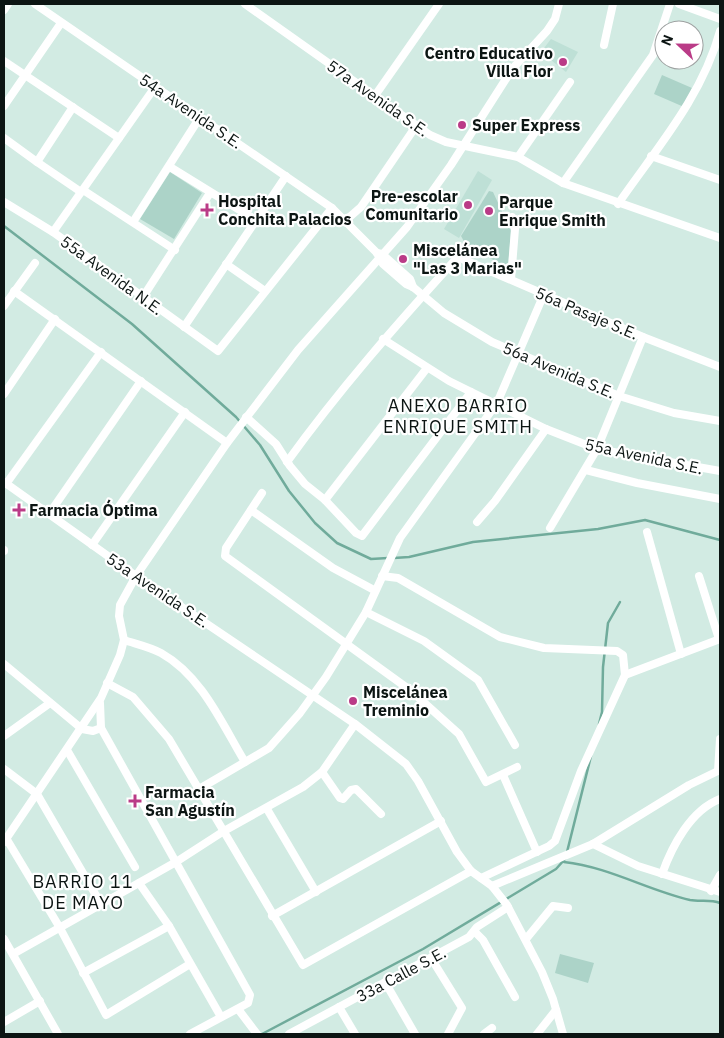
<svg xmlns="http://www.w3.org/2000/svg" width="724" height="1038" viewBox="0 0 724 1038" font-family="'IBM Plex Sans',sans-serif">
<rect width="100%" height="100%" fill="#d2ebe3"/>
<g fill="#bee0d6">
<path d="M551 39 578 52 566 72 541 52Z"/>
<path d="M478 171 492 180 459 238 444 229Z"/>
</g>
<g fill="#acd3c8">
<path d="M662 75 692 88 684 107 654 94Z"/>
<path d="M170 172 202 193 174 239 140 219Z"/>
<path d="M489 191 493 192 511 231 508 268 466 245 461 236Z"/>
<path d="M560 954 594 963 588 983 555 973Z"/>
</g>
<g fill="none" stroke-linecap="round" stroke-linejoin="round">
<g stroke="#70ab9b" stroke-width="2.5">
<path d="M4 226 132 324 236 417 260 445 289 491 315 523 337 543 371 559 388 558"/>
<path d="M394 558 409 557 473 542 598 529 645 520 720 540"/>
<path d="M599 724 602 712 603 667 608 623 620 602"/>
<path d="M567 852 591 756"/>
<path d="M564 862C609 867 647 890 690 900 700 902 710 899 720 903"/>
<path d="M262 1034 423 949 556 869 565 859"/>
</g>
<g stroke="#fff" stroke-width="8">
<path d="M35 4 332 208 377 253 383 264 406 284 413 287 444 313 492 342 619 396 674 413 720 421"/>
<path d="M245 4 430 135 446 142 518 157 563 183 720 238"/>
<path d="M679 4 720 19"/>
<path d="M4 10 8 4"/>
<path d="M604 45 613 4"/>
<path d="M4 61 119 138"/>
<path d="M374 97 439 4"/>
<path d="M4 106 61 23"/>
<path d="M73 107 37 162 81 192"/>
<path d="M4 138 37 162"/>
<path d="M651 156 720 180"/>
<path d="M518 157 570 82"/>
<path d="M170 167 256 220"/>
<path d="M563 183 653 55 670 4"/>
<path d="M83 190 175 250"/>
<path d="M4 202 53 232 218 351 332 208"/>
<path d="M618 204C656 149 702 97 720 31"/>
<path d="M345 221 361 207 416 126"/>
<path d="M133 222 200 117"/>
<path d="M53 232 155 87"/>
<path d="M377 253 382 254 410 279 413 287"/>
<path d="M226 264 265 291"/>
<path d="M511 279 515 229 512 217"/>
<path d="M14 291 227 443"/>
<path d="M143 297 210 193"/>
<path d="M4 306 35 263"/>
<path d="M184 327 286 176"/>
<path d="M383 339 449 381 546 429 597 449 720 471"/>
<path d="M4 394 55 319"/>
<path d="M246 417 276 444 290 466 305 484 325 500 356 533 362 536 471 392"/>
<path d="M287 462C339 390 396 325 456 259L460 258 643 337 720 367"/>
<path d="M586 470 637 483 720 499"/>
<path d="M4 482 136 576 355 724 406 764 418 781 457 852 471 871 492 886 507 905 542 972 553 999 563 1034"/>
<path d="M6 484 101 352"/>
<path d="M262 493 226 548 225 556 410 690 459 734 486 782 517 767"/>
<path d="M325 500 427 368"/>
<path d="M251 510 333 568 374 590"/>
<path d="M49 514 141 381"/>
<path d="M477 522 495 501 546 429"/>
<path d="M550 528 597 449 643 337"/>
<path d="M647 532 681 654"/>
<path d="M92 545 185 412"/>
<path d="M4 551V550"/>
<path d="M382 576 398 578 500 637 544 648 617 651 623 655 625 675 581 771 555 841 549 846 481 878"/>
<path d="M699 576 719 639"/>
<path d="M366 612 424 641 478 680 515 745"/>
<path d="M124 640C136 644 150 647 161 653 202 676 222 724 245 762"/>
<path d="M4 664 82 729 93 731 101 728"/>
<path d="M625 675 720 639"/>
<path d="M107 683 133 697 169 739 303 965 471 871"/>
<path d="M100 703 101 728 250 995 248 1003 190 1034"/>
<path d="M4 736 50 703"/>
<path d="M67 750 135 867"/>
<path d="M4 769 37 794 101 904"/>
<path d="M718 771 720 739"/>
<path d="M322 772 340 798 343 799 351 790 356 789 381 814"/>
<path d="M503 775 537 852"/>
<path d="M199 789 269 748 300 713 326 677 366 612 400 538 497 403 544 294"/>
<path d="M267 809 316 892"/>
<path d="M6 838 60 928 106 1015 190 964"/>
<path d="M4 842 101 698 120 655 124 640 119 616 120 605 136 576 227 443 298 350 407 227 451 165 513 68 547 31 555 19 559 4"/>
<path d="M593 844 638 866 720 892"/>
<path d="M662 874C672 846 691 810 720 799"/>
<path d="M139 883 169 926 221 1017"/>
<path d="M492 886 593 844 689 785 720 770"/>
<path d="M711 891 720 875"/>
<path d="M272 916 441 821"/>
<path d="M475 932 483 940 515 997"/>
<path d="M4 939 58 1034"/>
<path d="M526 939 553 906 568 908"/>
<path d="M13 954 176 862 224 831 303 787 322 772 355 724"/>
<path d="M431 958 462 1008 448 1034"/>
<path d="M83 973 169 926"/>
<path d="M385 982 415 1034"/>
<path d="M339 1007 355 1034"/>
<path d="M238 1009 257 1034"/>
<path d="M4 1022 40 1001"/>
<path d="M289 1034 469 937 477 927 508 907"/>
<path d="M484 1034 492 1028"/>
<path d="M537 1034 556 1010"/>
</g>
</g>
<g fill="#ba3b87" stroke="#fff" stroke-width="2">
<circle cx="563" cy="62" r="5"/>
<circle cx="462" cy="125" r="5"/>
<circle cx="468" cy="205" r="5"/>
<path d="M204.5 202.5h5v5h5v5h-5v5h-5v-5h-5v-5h5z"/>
<circle cx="489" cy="211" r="5"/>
<circle cx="403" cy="259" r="5"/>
<path d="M16.5 502.5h5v5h5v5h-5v5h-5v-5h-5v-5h5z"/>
<circle cx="353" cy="701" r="5"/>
<path d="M132.5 793.5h5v5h5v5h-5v5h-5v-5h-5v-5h5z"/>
</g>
<g text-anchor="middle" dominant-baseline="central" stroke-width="4.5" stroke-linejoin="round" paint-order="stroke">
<g font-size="16" font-weight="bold" fill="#0c1513" stroke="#fff" text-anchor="start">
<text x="553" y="53" text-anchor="end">Centro Educativo<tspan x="553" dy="18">Villa Flor</tspan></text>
<text x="472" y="125">Super Express</text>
<text x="458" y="196" text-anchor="end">Pre-escolar<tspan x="458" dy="18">Comunitario</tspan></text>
<text x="218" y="201">Hospital<tspan x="218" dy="18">Conchita Palacios</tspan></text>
<text x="499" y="202">Parque<tspan x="499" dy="18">Enrique Smith</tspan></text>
<text x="413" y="250">Miscelánea<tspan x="413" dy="18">"Las 3 Marias"</tspan></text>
<text x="29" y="510">Farmacia Óptima</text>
<text x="363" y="692">Miscelánea<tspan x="363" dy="18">Treminio</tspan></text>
<text x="145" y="792">Farmacia<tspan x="145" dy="18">San Agustín</tspan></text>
</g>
<g font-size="16" fill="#0c1513" stroke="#fff">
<text transform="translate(378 98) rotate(35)">57a Avenida S.E.</text>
<text transform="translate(191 111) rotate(34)">54a Avenida S.E.</text>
<text transform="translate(112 275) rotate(36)">55a Avenida N.E.</text>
<text transform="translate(587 313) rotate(23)">56a Pasaje S.E.</text>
<text transform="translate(559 370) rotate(23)">56a Avenida S.E.</text>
<text transform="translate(644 456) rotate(12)">55a Avenida S.E.</text>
<text transform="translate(158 590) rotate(34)">53a Avenida S.E.</text>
<text transform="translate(401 974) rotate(-28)">33a Calle S.E.</text>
</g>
<g font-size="18" letter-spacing="1" fill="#0c1513" stroke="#fff">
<text x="458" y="405">ANEXO BARRIO<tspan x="458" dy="21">ENRIQUE SMITH</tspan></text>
<text x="83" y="881">BARRIO 11<tspan x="83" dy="21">DE MAYO</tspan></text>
</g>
</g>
<rect width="724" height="1038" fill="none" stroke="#0c1513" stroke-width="10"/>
<g transform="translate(679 45) rotate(292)"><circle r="24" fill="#ffffff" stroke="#9ea1a1"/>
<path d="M0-4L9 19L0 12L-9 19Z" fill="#ba3b87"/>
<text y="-8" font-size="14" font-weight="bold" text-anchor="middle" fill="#0c1513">N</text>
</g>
</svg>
